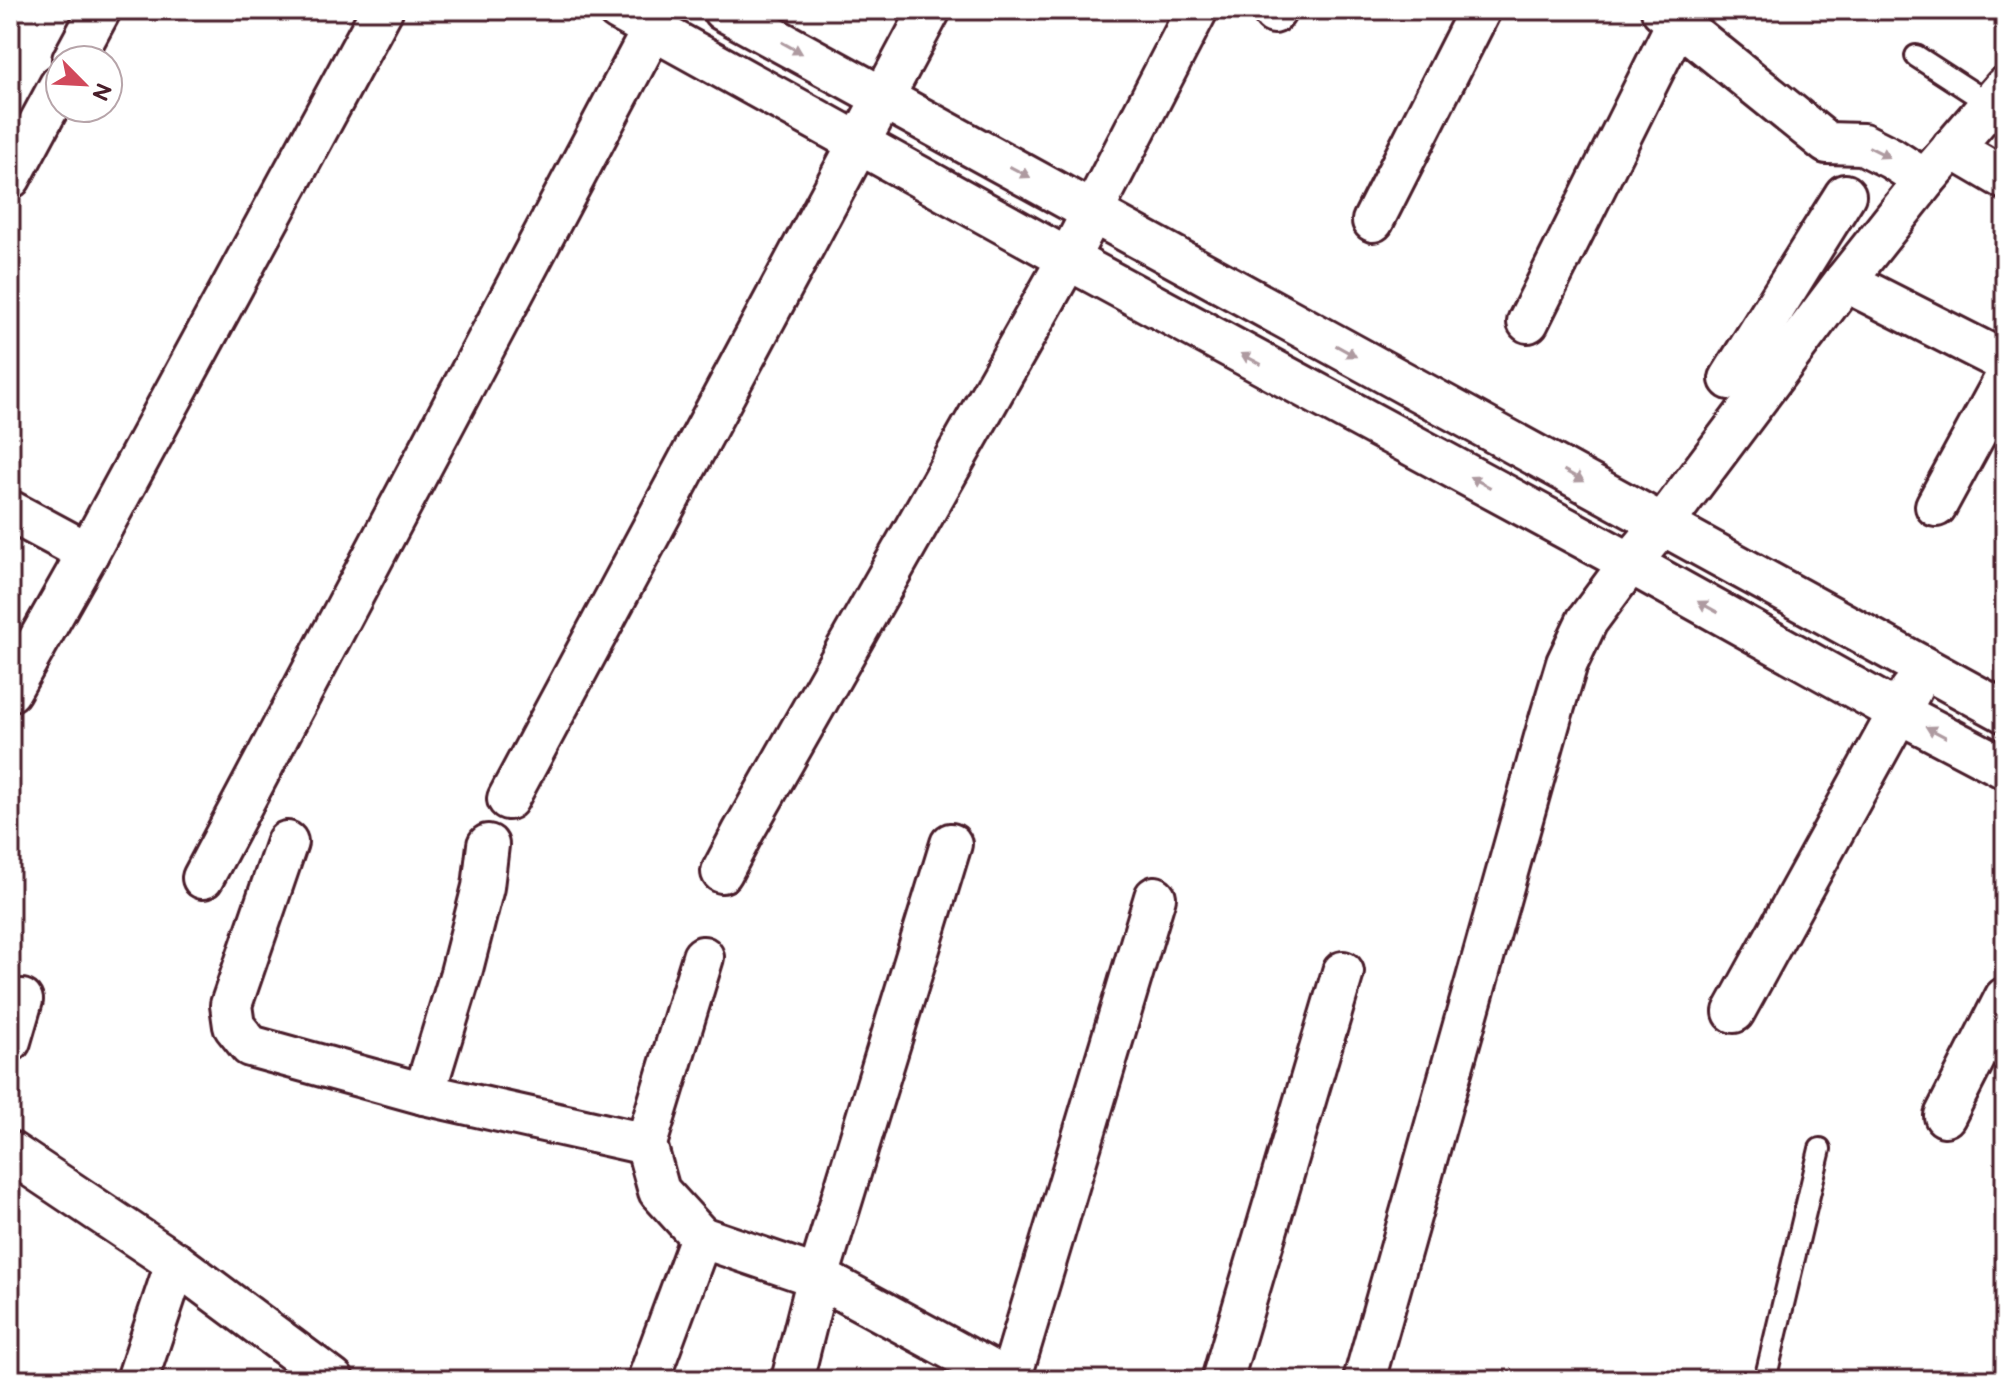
<svg xmlns="http://www.w3.org/2000/svg" width="2015" height="1390" viewBox="0 0 2015 1390" font-family="'Balsamiq Sans',sans-serif">
<rect width="100%" height="100%" fill="#fff"/>
<filter id="ink" filterUnits="userSpaceOnUse"><feTurbulence type="fractalNoise" baseFrequency=".0125" numOctaves="2"/><feDisplacementMap in="SourceGraphic" scale="16" xChannelSelector="R" yChannelSelector="G"/><feConvolveMatrix kernelMatrix="1 2 1 2 8 2 1 2 1" color-interpolation-filters="sRGB"/></filter>
<g filter="url(#ink)">
<g fill="none" stroke-linecap="round" stroke-linejoin="round">
<defs>
<g id="lane">
<path d="M1916 56 1990 104"/>
<path d="M1765 1380 1820 1149"/>
</g>
<g id="street">
<path d="M618 10 1068 259 1630 563 1898 712 2005 768"/>
<path d="M723 10 2005 712"/>
<path d="M1662 10 1827 143 1863 144 1891 158 1925 180"/>
<path d="M1274 13 1276 10"/>
<path d="M73 60 100 10"/>
<path d="M1952 148 2005 179"/>
<path d="M10 178 60 85"/>
<path d="M1373 221 1480 10"/>
<path d="M1845 281 2005 362"/>
<path d="M1528 322 1677 23"/>
<path d="M1730 379 1845 195"/>
<path d="M1936 506 2005 379"/>
<path d="M10 511 88 553"/>
<path d="M10 691 88 553 382 10"/>
<path d="M508 799 930 10"/>
<path d="M287 842 231 1005 234 1026 250 1046 424 1094 461 973 483 887 488 845"/>
<path d="M722 872 743 832 1068 259 1197 10"/>
<path d="M203 878 663 10"/>
<path d="M1734 1012 1911 690"/>
<path d="M10 1041 22 1000"/>
<path d="M424 1094 646 1144"/>
<path d="M1945 1116 2005 998"/>
<path d="M10 1152 176 1263 333 1380"/>
<path d="M701 1237 659 1191 646 1144 703 957"/>
<path d="M137 1380 176 1263"/>
<path d="M648 1380 701 1237 818 1277 1008 1380"/>
<path d="M792 1380 818 1277 951 844"/>
<path d="M1010 1380 1155 897"/>
<path d="M1222 1380 1343 972"/>
<path d="M1364 1380 1551 716 1567 663 1587 621 1630 563 1663 524 1845 281 1925 180 2005 87"/>
</g>
</defs>
<use href="#lane" stroke="#4a1f2b" stroke-width="26"/>
<use href="#street" stroke="#4a1f2b" stroke-width="46"/>
<use href="#lane" stroke="#fff" stroke-width="20"/>
<use href="#street" stroke="#fff" stroke-width="40"/>
</g>
<defs><path id="oneway-solid" d="M-6-.8H1V-3.2L6.5 0L1 3.2V.8H-6Z" transform="scale(2)"/></defs>
<g fill="#ae9aa0">
<use href="#oneway-solid" transform="translate(792 48) rotate(29)"/>
<use href="#oneway-solid" transform="translate(1879 152) rotate(27)"/>
<use href="#oneway-solid" transform="translate(1020 172) rotate(28)"/>
<use href="#oneway-solid" transform="translate(1346 351) rotate(29)"/>
<use href="#oneway-solid" transform="translate(1251 359) rotate(-152)"/>
<use href="#oneway-solid" transform="translate(1574 476) rotate(29)"/>
<use href="#oneway-solid" transform="translate(1480 482) rotate(-152)"/>
<use href="#oneway-solid" transform="translate(1708 607) rotate(-151)"/>
<use href="#oneway-solid" transform="translate(1936 732) rotate(-152)"/>
</g>
</g>
<rect width="2015" height="1390" fill="none" stroke="#fff" stroke-width="40"/>
<rect x="20" y="20" width="1975" height="1350" fill="none" stroke="#4a1f2b" stroke-width="3" filter="url(#ink)"/>
<g transform="translate(84 84) rotate(114)"><circle r="38" fill="#ffffff" stroke="#b7a5aa" stroke-width="2"/>
<path d="M0-6L14 30L0 20L-14 30Z" fill="#d1495b"/>
<text y="-12" font-size="22" font-weight="bold" text-anchor="middle" fill="#4a1f2b">N</text>
</g>
</svg>
